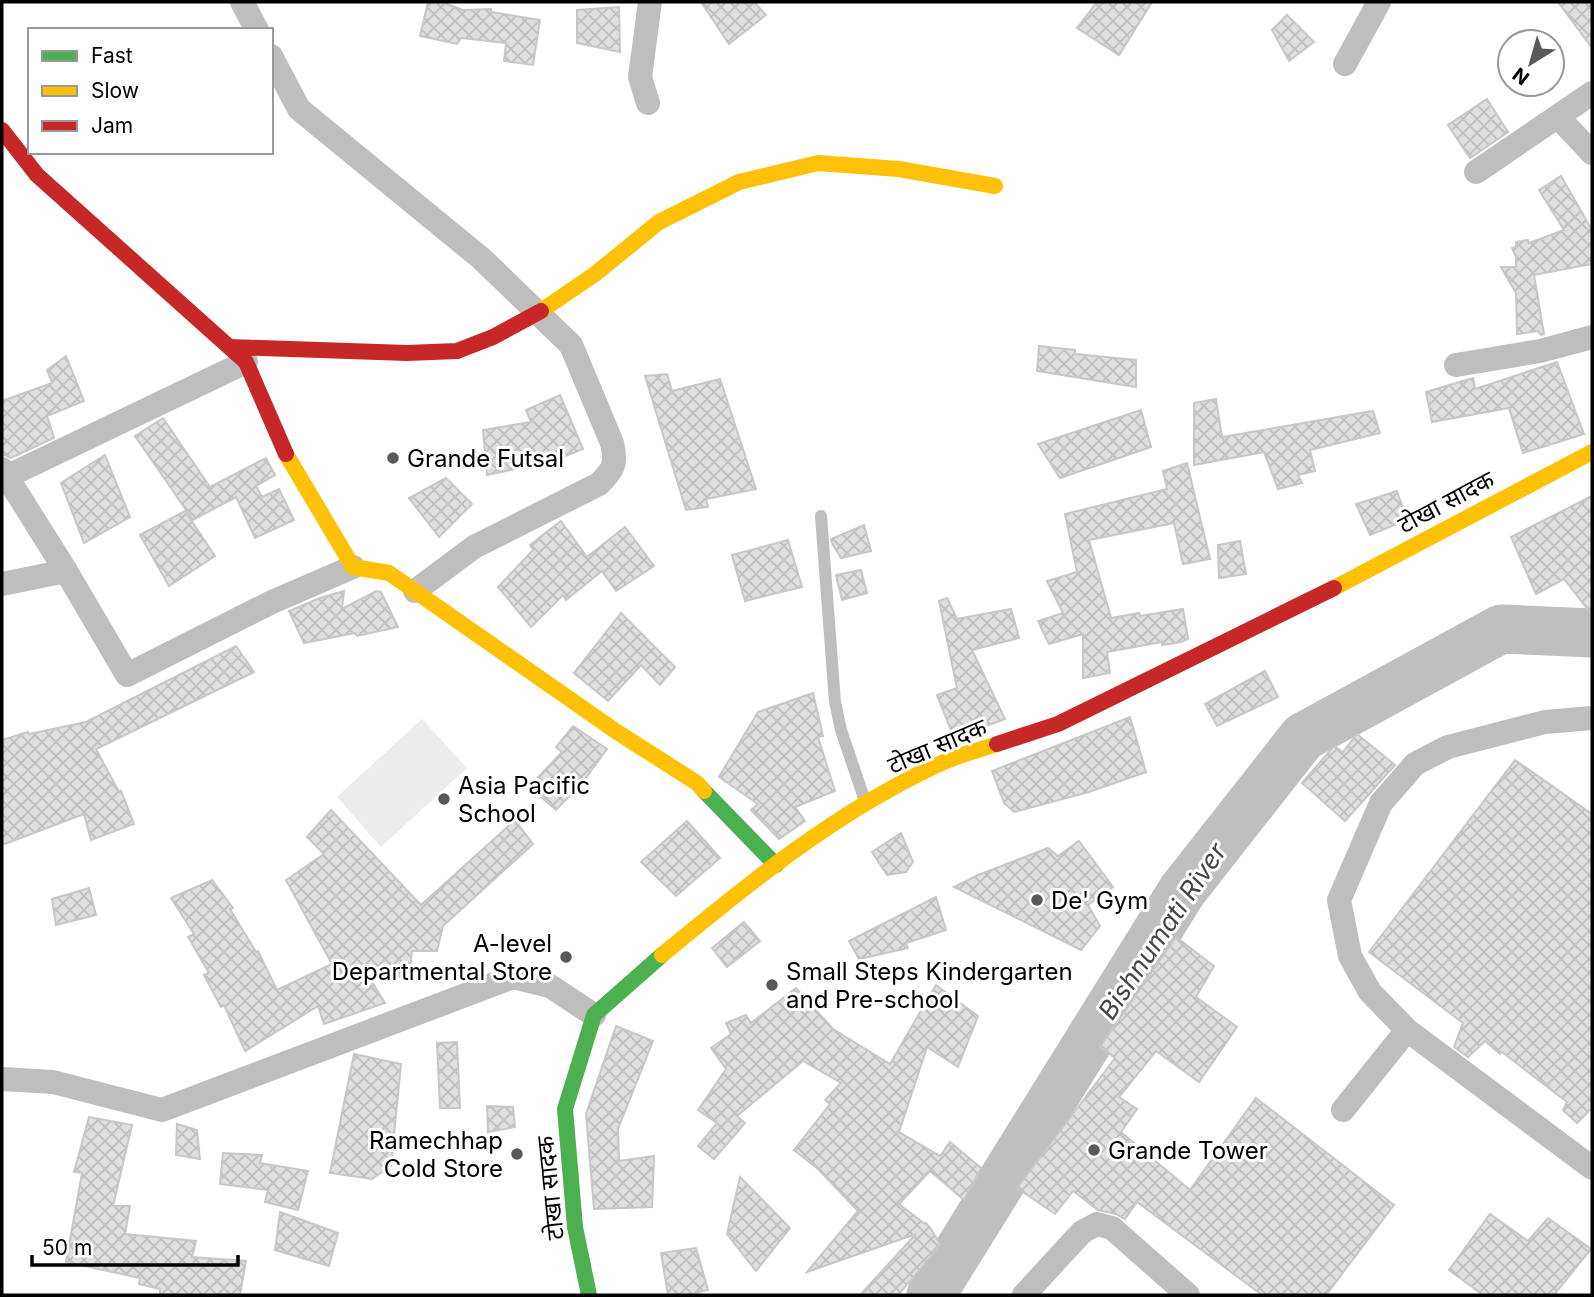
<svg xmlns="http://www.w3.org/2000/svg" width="1594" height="1297" viewBox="0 0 1594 1297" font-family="Inter,'Noto Sans Devanagari',sans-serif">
<defs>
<pattern id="building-cross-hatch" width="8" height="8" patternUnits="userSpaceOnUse" patternTransform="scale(1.75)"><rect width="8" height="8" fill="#dfdfdf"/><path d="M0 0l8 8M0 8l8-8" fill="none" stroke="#bebebe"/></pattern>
</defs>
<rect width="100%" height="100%" fill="#fff"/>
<path fill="#ececec" d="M422 719 467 768 381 847 337 797Z"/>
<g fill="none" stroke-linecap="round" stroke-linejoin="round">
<path stroke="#bfbfbf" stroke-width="49" d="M931 1295 1182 891 1303 737 1501 629 1592 633"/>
</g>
<g fill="url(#building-cross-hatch)" stroke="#c7c7c7" stroke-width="2">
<path d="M428 2H442L463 10 491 9V12L540 20 533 65 504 61 506 43 461 38 457 44 420 36Z"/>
<path d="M701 2H754L766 15 729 44Z"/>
<path d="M1097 2H1152L1119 55 1077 28Z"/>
<path d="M1558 2H1592V48Z"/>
<path d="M619 7 620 52 577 43V10Z"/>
<path d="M1287 15 1314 42 1289 61 1272 30Z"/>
<path d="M1487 99 1508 132 1470 158 1448 125Z"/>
<path d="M1561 176 1592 230V264L1534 275 1544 334 1541 335 1538 331 1517 334 1516 293 1501 267H1516V257L1512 248 1516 247V242L1528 240 1529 243 1564 230 1539 190Z"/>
<path d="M1039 346 1075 350V354L1136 360V387L1037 371Z"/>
<path d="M66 356 84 401 47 416 54 438 11 458 4 455 2 450V401L52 383 47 370Z"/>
<path d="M1557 362 1584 434 1523 453 1509 408 1432 422 1426 392 1473 378 1475 389Z"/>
<path d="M667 374 672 391 720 379 756 489 706 499 708 507 686 510 645 376Z"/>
<path d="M560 395 583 449 553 461 487 475 483 430 531 422 526 410Z"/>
<path d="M1216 399 1222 437 1373 411 1380 433 1310 450 1315 471 1298 475 1302 483 1278 489 1264 452 1194 465V403Z"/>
<path d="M1141 410 1151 447 1060 478 1038 444Z"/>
<path d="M163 418 210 487 266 458 275 475 256 486 262 497 279 489 294 520 255 538 236 497 193 520 135 436Z"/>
<path d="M105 455 130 517 84 543 61 483Z"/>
<path d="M1187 463 1210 559 1183 564 1174 523 1089 540 1111 618 1139 613 1140 616 1183 609 1188 639 1181 642 1162 645V642L1107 652 1110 673 1083 678V634L1049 644 1038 621 1063 613 1047 581 1077 572 1065 514 1167 489 1163 471Z"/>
<path d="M446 478 472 504 439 537 409 498Z"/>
<path d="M1397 491 1407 520 1370 535 1356 504Z"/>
<path d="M1592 496V615L1564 579 1536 594 1511 537Z"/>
<path d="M185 511 215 556 169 586 140 535Z"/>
<path d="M561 521 587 557 625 527 654 566 616 591 602 571 566 600 563 595 531 627 498 587 533 550 530 545Z"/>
<path d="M864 525 871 551 841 558 832 543 831 539Z"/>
<path d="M788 540 802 587 745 601 732 555Z"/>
<path d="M1240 541 1246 574 1219 578 1218 545Z"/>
<path d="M861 570 867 593 842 600 836 575Z"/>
<path d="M344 591 342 609 376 591 381 592 398 627 357 636 355 633 304 643 289 611 320 598Z"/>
<path d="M947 598 957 619 1011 609 1019 638 972 650 1005 719 954 738 937 695 957 688 939 601Z"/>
<path d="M621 613 675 667 660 685 641 665 608 701 574 673Z"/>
<path d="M236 646 254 672 96 749 119 792 121 791 134 824 91 840 84 814 2 845V740L28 732 29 734 86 722Z"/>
<path d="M1265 671 1278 697 1217 726 1205 704Z"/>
<path d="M813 693 823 736 818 737 835 791 795 807 805 821 779 839 751 810 758 804 719 777 758 712Z"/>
<path d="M1130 717 1146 772 1089 792 1014 812 1004 803 992 771Z"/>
<path d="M573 726 607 749 583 782 556 810 529 787 562 752 556 747Z"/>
<path d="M1357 734 1395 765 1345 821 1302 783 1334 746 1343 752Z"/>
<path d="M1515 760 1592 814V1108L1577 1123 1563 1110 1567 1102 1502 1052 1500 1054 1485 1041 1468 1057 1454 1047 1463 1023 1369 952Z"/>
<path d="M331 810 421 905 515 820 533 844 443 926 437 951H412L409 979 364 969 385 1003 324 1024 318 1006 245 1051 224 1005 221 1007 204 975 209 973 188 937 194 934 171 898 212 880 233 908 230 909 256 952 258 951 277 990 332 964 286 880 324 854 307 837Z"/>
<path d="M687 821 720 858 676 896 641 862Z"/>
<path d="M901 833 913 862 906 872 887 875 872 852Z"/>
<path d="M1079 841 1113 887 1088 905 1100 926 1081 950 954 887 978 875 1048 848 1058 856Z"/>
<path d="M89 888 96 915 56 925 52 899Z"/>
<path d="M936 897 946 930 906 943 908 948 859 959 849 941Z"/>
<path d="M744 922 760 941 727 967 712 948Z"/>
<path d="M1176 937 1214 966 1196 997 1237 1027 1199 1082 1156 1051 1119 1097 1137 1109 1121 1132 1190 1190 1256 1098 1394 1205 1326 1295H1262L1137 1202 1125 1219 1116 1214 1098 1210 1073 1191 1055 1214 1017 1188 1115 1058 1100 1047Z"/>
<path d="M936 985 978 1016 958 1067 927 1047 899 1132 940 1156 950 1142 981 1168 964 1200 930 1171 899 1204 925 1224 926 1223 931 1229 940 1244 935 1252 898 1295H860L916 1234 807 1272 858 1211 818 1169 794 1150 830 1104 825 1100 841 1083 803 1061 737 1116 745 1123 714 1159 698 1146 717 1123 698 1110 726 1069 711 1048 731 1034 726 1023 746 1015 751 1023 796 988 833 1029 890 1064Z"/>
<path d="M616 1026 653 1041 618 1129 619 1161 654 1156 652 1207 594 1209 586 1114Z"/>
<path d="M457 1042 460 1108H440L437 1043Z"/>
<path d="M354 1054 401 1064 391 1166 372 1179 330 1173Z"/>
<path d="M487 1106 513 1107 515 1127 488 1132Z"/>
<path d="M89 1117 132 1125 113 1206H130L125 1234 196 1241 192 1257 246 1261 240 1295H160V1289L139 1284 140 1278 66 1262 82 1173 74 1172Z"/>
<path d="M177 1124 197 1130 200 1159 176 1155Z"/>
<path d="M223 1153 262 1155 260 1163 308 1171 298 1210 265 1202 268 1190 220 1184Z"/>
<path d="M740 1177 790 1228 756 1271 727 1234Z"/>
<path d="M280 1212 338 1233 329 1266 275 1250Z"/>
<path d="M1490 1214 1528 1241 1548 1218 1591 1249 1554 1295H1483L1449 1270Z"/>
<path d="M696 1248 708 1290 686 1295H668L661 1253Z"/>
</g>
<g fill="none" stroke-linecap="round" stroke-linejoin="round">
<path stroke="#bebebe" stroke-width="12" d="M821 516 835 702 841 730 865 801"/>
<g stroke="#bebebe" stroke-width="24">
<path d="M242 2 257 30"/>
<path d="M271 56 299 109 482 259 571 345 612 443C617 464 614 469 599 484L474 547 415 591"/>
<path d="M1345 64 1379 2"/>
<path d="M648 103 640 77 650 2"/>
<path d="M1558 117 1592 153"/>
<path d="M1476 172 1592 93"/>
<path d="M1456 365 1540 351 1592 337"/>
<path d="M2 469 66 571 127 675 272 602 353 567"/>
<path d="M2 474 6 477 246 362"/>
<path d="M2 584 66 571"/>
<path d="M1592 718 1545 722 1448 747 1415 764 1381 803 1339 900 1350 956 1370 992 1407 1030 1592 1168"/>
<path d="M2 1079 53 1082 162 1110 513 977 550 986 594 1015"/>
<path d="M1343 1110 1407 1030"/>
<path d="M1024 1295 1082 1232 1097 1224 1112 1228 1188 1295"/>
</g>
<g stroke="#4caf50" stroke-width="16">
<path d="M704 791 776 865"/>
<path d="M589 1295 575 1227 565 1109 594 1015 662 955"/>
</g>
<g stroke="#ffc107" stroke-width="16">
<path d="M541 311 595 274 659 222 739 182 818 163 899 169 995 186"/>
<path d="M286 454 353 567 389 573 617 732 697 783 704 791"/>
<path d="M1334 588 1592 452"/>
<path d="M662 955C750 882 841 808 946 761 962 754 980 750 997 744"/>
</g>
<g stroke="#c62828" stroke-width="16">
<path d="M2 130 37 175 246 362 286 454"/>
<path d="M230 347 407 353 457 351 493 337 541 311"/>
<path d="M997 744 1058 724 1334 588"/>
</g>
</g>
<g fill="#595959" stroke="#fff" stroke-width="2.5">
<circle cx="393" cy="458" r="7"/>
<circle cx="444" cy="799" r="7"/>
<circle cx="1037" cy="900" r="7"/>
<circle cx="566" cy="957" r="7"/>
<circle cx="772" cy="985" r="7"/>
<circle cx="1094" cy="1150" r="7"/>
<circle cx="517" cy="1154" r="7"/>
</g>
<g text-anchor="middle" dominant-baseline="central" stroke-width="6" stroke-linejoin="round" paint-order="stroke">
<g font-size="24" fill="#000" stroke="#fff" text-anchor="start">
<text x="407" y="458">Grande Futsal</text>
<text x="458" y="785">Asia Pacific<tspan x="458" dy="28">School</tspan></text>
<text x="1051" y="900">De' Gym</text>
<text x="552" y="943" text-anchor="end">A-level<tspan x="552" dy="28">Departmental Store</tspan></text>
<text x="786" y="971">Small Steps Kindergarten<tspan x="786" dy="28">and Pre-school</tspan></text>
<text x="503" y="1140" text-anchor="end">Ramechhap<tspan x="503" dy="28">Cold Store</tspan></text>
<text x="1108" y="1150">Grande Tower</text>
</g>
<g font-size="24" fill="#000" stroke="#fff">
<text transform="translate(1446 502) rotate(-28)">टोखा सादक</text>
<text transform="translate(937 746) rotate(-23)">टोखा सादक</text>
<text transform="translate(550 1188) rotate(-96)">टोखा सादक</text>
</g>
<g font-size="26" font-style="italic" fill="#444" stroke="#fff">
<text transform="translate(1162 931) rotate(-56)">Bishnumati River</text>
</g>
</g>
<rect width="1594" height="1297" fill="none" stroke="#000000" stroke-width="7"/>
<rect x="28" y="28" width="245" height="126" fill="#ffffff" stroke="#999999" stroke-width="2"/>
<rect x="42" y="51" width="35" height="10" fill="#4caf50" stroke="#999999" stroke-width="2"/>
<text x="91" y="63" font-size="21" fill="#000000">Fast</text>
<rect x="42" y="86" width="35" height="10" fill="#ffc107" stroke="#999999" stroke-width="2"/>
<text x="91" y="98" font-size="21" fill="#000000">Slow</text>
<rect x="42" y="121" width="35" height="10" fill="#c62828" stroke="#999999" stroke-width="2"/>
<text x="91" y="133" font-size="21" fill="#000000">Jam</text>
<g transform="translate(1531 63) rotate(217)"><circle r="33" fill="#ffffff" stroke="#999999" stroke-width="2"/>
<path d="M0-5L12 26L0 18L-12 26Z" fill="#595959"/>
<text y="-10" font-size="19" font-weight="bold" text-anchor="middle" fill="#000000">N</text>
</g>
<path d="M32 1255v10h206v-10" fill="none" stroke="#000000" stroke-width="3.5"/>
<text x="42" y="1255" font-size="21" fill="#000000" stroke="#ffffff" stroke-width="5" paint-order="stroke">50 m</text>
</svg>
